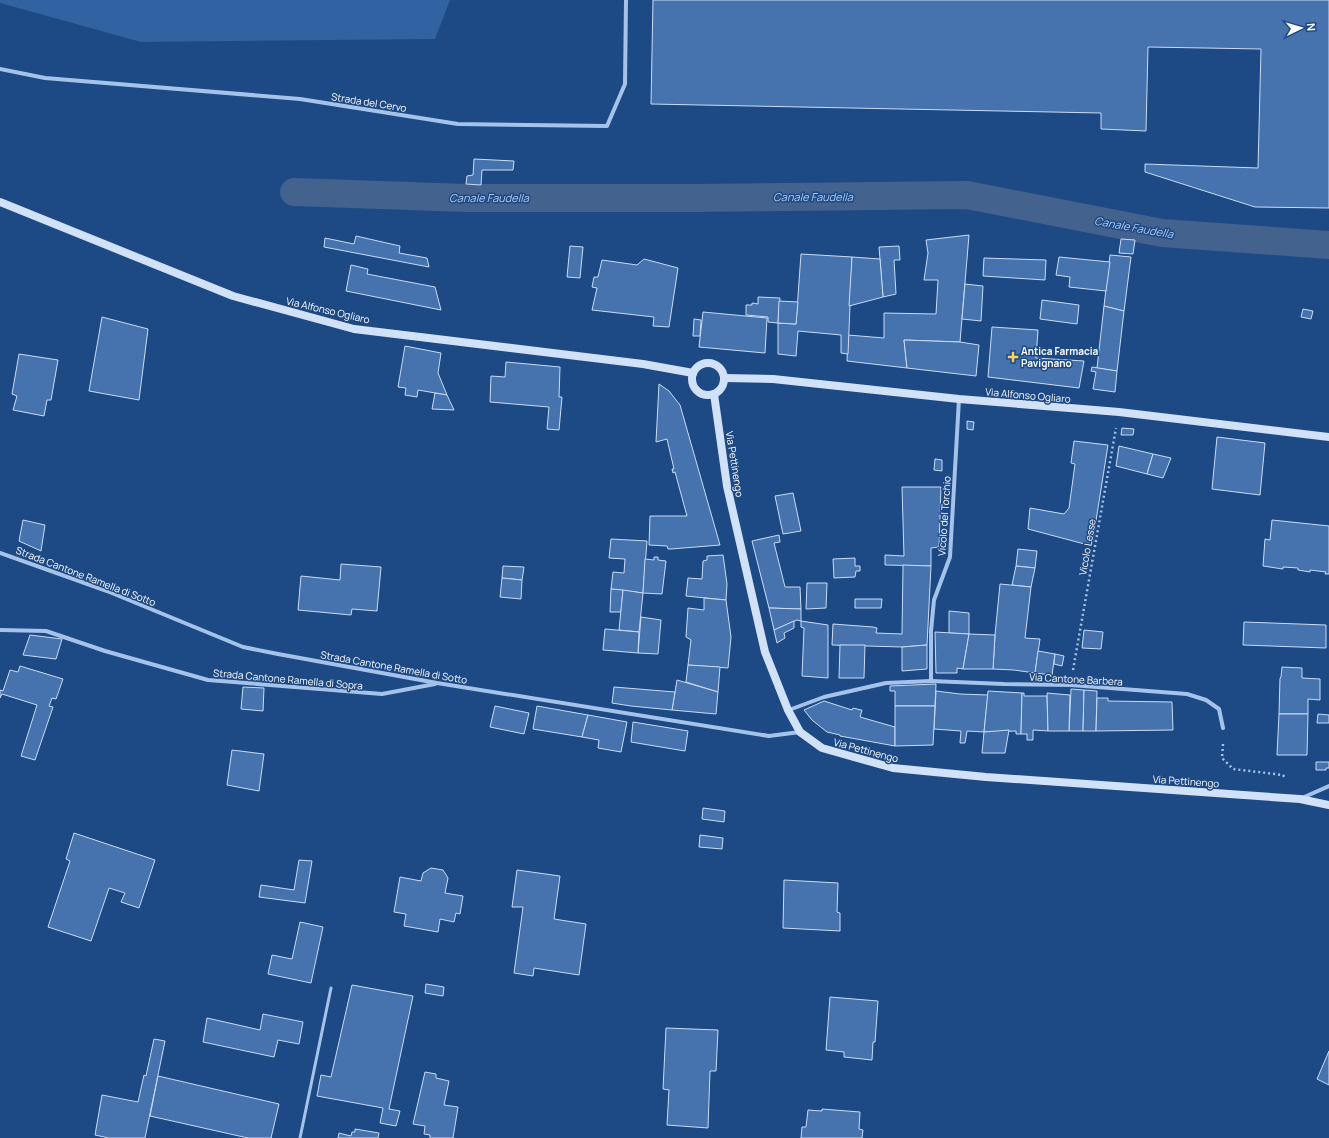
<svg xmlns="http://www.w3.org/2000/svg" width="1329" height="1138" viewBox="0 0 1329 1138" font-family="Manrope,sans-serif">
<rect width="100%" height="100%" fill="#1d4984"/>
<path fill="#3162a2" d="M0 0H450L435 39 141 42 0 3Z"/>
<g fill="none" stroke-linecap="round" stroke-linejoin="round">
<path stroke="#43628e" stroke-width="28" d="M294 192 466 198H696L967 195 1162 233 1329 245"/>
</g>
<g fill="#4672ad" stroke="#c9ddf7">
<path d="M653 0H1329V208L1255 207 1145 172V164L1258 168 1261 49 1148 47 1146 131 1101 129V113L651 104Z"/>
<path d="M474 159 514 161 513 170H482L481 185 466 184 467 176 473 175Z"/>
<path d="M969 235 960 342 904 340 907 368 847 361 848 335 884 338V313L936 314 938 280H924L928 253 926 240Z"/>
<path d="M356 236 400 246 399 253 427 258 429 267 324 247 325 238 354 244Z"/>
<path d="M1121 239 1135 240 1133 254 1119 253Z"/>
<path d="M570 246 583 247 580 278 567 277Z"/>
<path d="M899 246 900 260H894L896 294 883 297 879 247Z"/>
<path d="M801 254 852 257 848 354 841 353V335L798 331 796 356 778 354V323L796 324Z"/>
<path d="M1110 255 1131 257 1124 311 1104 306Z"/>
<path d="M852 257 880 259 883 297 849 306Z"/>
<path d="M1059 257 1110 262 1106 291 1069 287 1070 277 1056 275Z"/>
<path d="M984 258 1046 260 1045 280 983 276Z"/>
<path d="M644 259 678 268 669 327 653 326 654 317 592 310 597 288 592 287 594 277H598L602 260 637 265Z"/>
<path d="M351 265 368 269 367 274 435 287 441 310 346 291Z"/>
<path d="M965 284 983 286 981 321 962 319Z"/>
<path d="M758 297 780 298 778 323 768 322V317L746 315V305H752V303L758 304Z"/>
<path d="M1042 300 1079 305 1077 324 1040 319Z"/>
<path d="M779 301 798 302 796 324 778 323Z"/>
<path d="M1104 306 1124 311 1117 371 1097 368Z"/>
<path d="M1303 309 1313 311 1311 319 1301 317Z"/>
<path d="M703 312 767 318 765 353 699 347Z"/>
<path d="M102 317 148 329 139 400 89 391Z"/>
<path d="M694 319 701 320 700 336H693Z"/>
<path d="M992 327 1038 330 1036 358 1084 361 1079 388 988 377Z"/>
<path d="M904 340 960 342 979 345 976 376 907 368Z"/>
<path d="M405 346 441 353 438 373 447 395 418 390 417 397 405 395 406 388 398 387Z"/>
<path d="M19 354 58 360 51 400H47L44 416 13 410 17 396 12 394Z"/>
<path d="M506 362 560 367 559 397H562L559 430 547 429 549 407 490 402 491 376 505 377Z"/>
<path d="M1092 367 1117 371 1115 392 1093 389 1096 372 1091 371Z"/>
<path d="M659 384 669 391 680 405 720 545 671 549H668L667 546 649 545 650 516H687L675 472 673 473 672 469H674L667 439 656 442Z"/>
<path d="M435 393 447 395 454 410 432 409Z"/>
<path d="M967 421 974 422 973 430 967 429Z"/>
<path d="M1122 428 1134 429 1133 435H1121Z"/>
<path d="M1217 437 1265 443 1260 495 1212 489Z"/>
<path d="M1074 441 1108 445 1092 546 1028 529 1030 508 1064 514 1069 508 1075 464 1071 463Z"/>
<path d="M1119 446 1153 454 1147 474 1116 466Z"/>
<path d="M1153 454 1171 458 1163 478 1147 474Z"/>
<path d="M935 459 942 460V471L934 470Z"/>
<path d="M902 487H941L939 547 931 548V566L885 565V555L904 556Z"/>
<path d="M793 493 801 531 783 534 775 496Z"/>
<path d="M23 520 45 525 41 551 19 541Z"/>
<path d="M1272 520 1329 526V574H1325L1326 572 1310 570V572L1298 570V568L1283 567V569L1263 566 1265 539 1270 540Z"/>
<path d="M779 535 780 542 774 543 785 587H800L801 609 769 608 752 541Z"/>
<path d="M611 539 647 541 643 593 611 589 613 572 624 573 625 559 609 558Z"/>
<path d="M1018 549 1037 551 1035 568 1016 566Z"/>
<path d="M723 555 727 584 726 600 686 596 688 578 702 579 703 561 707 560V556Z"/>
<path d="M654 557H658V560L666 561 662 594 643 593 645 559 654 560Z"/>
<path d="M855 558V566H860V571H856L855 577 834 578 833 559Z"/>
<path d="M341 564 381 567 377 611 352 609 351 615 298 610 301 576 340 580Z"/>
<path d="M903 565 931 566 927 645 902 647 832 645 833 624 873 627 877 628 876 633 902 634Z"/>
<path d="M503 566 524 567 522 580 502 578Z"/>
<path d="M1016 566 1035 568 1031 587 1012 585Z"/>
<path d="M502 578 522 580 521 599 500 597Z"/>
<path d="M807 583H827L826 608 806 609Z"/>
<path d="M1000 584 1031 587 1025 638 1040 639 1035 673 1014 670 993 669 995 635Z"/>
<path d="M611 589 623 590 621 612H610Z"/>
<path d="M623 590 643 593 639 632 619 630Z"/>
<path d="M704 598 726 600 731 637 728 668 688 665 691 640 686 637 688 608 704 610Z"/>
<path d="M855 599H882L881 608H855Z"/>
<path d="M769 608 801 609V621L797 620 774 630Z"/>
<path d="M949 611 969 613V634L949 633Z"/>
<path d="M641 617 661 620 658 654 638 653Z"/>
<path d="M794 621V628L784 633 785 638 777 643 774 630Z"/>
<path d="M801 621 828 625V678L802 676 804 628 801 627Z"/>
<path d="M1244 622 1326 625V648L1243 645Z"/>
<path d="M605 629 639 632 638 653 603 650Z"/>
<path d="M1084 630 1103 632 1101 649 1082 648Z"/>
<path d="M935 632 969 634 963 669 957 668V673H936Z"/>
<path d="M969 634 995 635 993 669H963Z"/>
<path d="M30 635 62 639 56 659 23 655Z"/>
<path d="M840 645H865L864 678H839Z"/>
<path d="M927 645V669L902 671V647Z"/>
<path d="M1038 651 1055 654 1052 675 1035 673Z"/>
<path d="M1055 654 1064 656 1062 666 1054 664Z"/>
<path d="M688 665 720 667 718 692 686 682Z"/>
<path d="M20 666 63 679 56 699 52 698 49 706 53 707 35 760 21 756 37 705 2 694 0 698V690L3 691 10 670 18 672Z"/>
<path d="M1282 667 1302 668V678L1320 679V700L1308 699V714H1279L1280 678 1281 677Z"/>
<path d="M677 680 718 692 716 714 672 710Z"/>
<path d="M936 684 935 706H895V691H890V686Z"/>
<path d="M243 687 264 688 263 711 241 709Z"/>
<path d="M614 687 675 692 672 710 631 706 612 703Z"/>
<path d="M1071 689 1084 690 1083 731H1069Z"/>
<path d="M1084 690 1097 691 1096 731H1083Z"/>
<path d="M936 691 960 694 988 695 984 732 967 731 965 743H960L961 731 934 729Z"/>
<path d="M988 691 1022 693 1021 734H1016V731L984 732Z"/>
<path d="M1022 693H1024V696H1047L1048 731 1033 730V740H1027V734H1021Z"/>
<path d="M1047 693 1070 695 1069 731H1048Z"/>
<path d="M1097 698H1108V701L1172 702 1173 730 1096 731Z"/>
<path d="M824 701 852 710 853 708 861 710H862L860 717 895 727V746L840 736V735L827 732 812 720 804 710Z"/>
<path d="M495 706 529 713 524 734 490 727Z"/>
<path d="M537 706 588 715 582 737 533 729Z"/>
<path d="M895 706H935L933 745 895 746Z"/>
<path d="M1279 714H1308L1307 755H1277Z"/>
<path d="M1318 714 1329 715V723H1317Z"/>
<path d="M588 715 627 722 621 752 598 748 599 740 582 737Z"/>
<path d="M633 722 688 731 685 751 631 742Z"/>
<path d="M1009 730 1005 753H982L984 732Z"/>
<path d="M232 750 264 754 259 791 227 785Z"/>
<path d="M1316 762H1329V768H1326V770H1316Z"/>
<path d="M703 808 725 811 724 822 702 819Z"/>
<path d="M74 833 155 860 139 908 121 902 125 893 109 888 91 941 48 927 70 861 66 859Z"/>
<path d="M700 835 723 838 722 849 699 847Z"/>
<path d="M299 860 312 861 305 903 259 897 261 885 294 890Z"/>
<path d="M431 868 443 870 448 878 445 893 463 896 460 914 456 913 454 922 440 919 438 932 404 926 406 914 394 912 400 877 421 881 423 873Z"/>
<path d="M517 870 560 876 554 919 586 924 579 975 534 968 533 976 514 973 523 907H512Z"/>
<path d="M784 880 838 883 837 912 840 913V931L783 928Z"/>
<path d="M300 922 323 927 311 983 268 974 272 955 292 959Z"/>
<path d="M426 984 444 987 443 996 425 993Z"/>
<path d="M352 985 413 996 389 1109 400 1111 396 1126 380 1123 383 1108 317 1096 321 1075 331 1077Z"/>
<path d="M830 997 878 1001 875 1042H873L872 1060 844 1057V1052L826 1050Z"/>
<path d="M263 1014 303 1022 299 1044 278 1040 274 1057 203 1042 207 1018 260 1030Z"/>
<path d="M666 1028 718 1030 716 1071H710L708 1128 667 1125 669 1090 663 1089Z"/>
<path d="M154 1039 165 1041 145 1138H109L95 1135 102 1095 138 1102 144 1075 146 1076Z"/>
<path d="M1329 1051V1085L1317 1079Z"/>
<path d="M425 1072 436 1074V1078L449 1081 444 1105 458 1107 453 1138H430V1135L424 1134 425 1126 413 1124Z"/>
<path d="M158 1076 279 1104 271 1138H248L150 1116Z"/>
<path d="M822 1109 860 1112 859 1129 863 1130 862 1138H801L802 1127H806L808 1110 822 1111Z"/>
<path d="M355 1129 379 1133 378 1138H338L339 1133 351 1136 352 1132H355Z"/>
</g>
<g fill="none" stroke-linecap="round" stroke-linejoin="round">
<g stroke="#a5c3ea" stroke-width="2.5" stroke-dasharray="2 3" stroke-linecap="butt">
<path d="M1073 670 1116 428"/>
<path d="M1223 744 1222 758 1233 769 1283 775 1286 779"/>
</g>
<path stroke="#a5c3ea" stroke-width="3" d="M300 1138 331 988"/>
<g stroke="#a5c3ea" stroke-width="4">
<path d="M0 69 45 78 300 99 458 124 607 126 625 84 626 0"/>
<path d="M0 553 107 591 243 647 278 654 437 683 769 736 800 732"/>
<path d="M0 630 46 631 105 651 208 680 382 694 435 684"/>
<path d="M931 681V631L934 600 950 557 959 399"/>
<path d="M789 710 824 697 886 683 931 681 1004 684 1071 685 1187 694 1206 700 1219 709 1223 728"/>
<path d="M1302 798 1329 786"/>
</g>
<g stroke="#d0e1f8" stroke-width="8">
<path d="M0 202 233 296 354 329 643 364 693 373"/>
<circle cx="708" cy="379" r="16"/>
<path d="M724 378 773 379 959 399 1119 412 1329 437"/>
<path d="M714 394 727 486 765 652 788 710 800 732 822 748 893 768 986 777 1300 799 1329 805"/>
</g>
</g>
<path fill="#f9d063" stroke="#1d4984" stroke-width="1.5" d="M1011 351h4v4h4v4h-4v4h-4v-4h-4v-4h4z"/>
<g text-anchor="middle" dominant-baseline="central" stroke-width="3" stroke-linejoin="round" paint-order="stroke">
<g font-size="10" fill="#fff" stroke="#1d4984">
<text transform="translate(369 102) rotate(9)">Strada del Cervo</text>
<text transform="translate(328 310) rotate(13)">Via Alfonso Ogliaro</text>
<text transform="translate(1028 395) rotate(5)">Via Alfonso Ogliaro</text>
<text transform="translate(735 464) rotate(81)">Via Pettinengo</text>
<text transform="translate(944 516) rotate(-86)">Vicolo del Torchio</text>
<text transform="translate(1087 547) rotate(-80)">Vicolo Lesse</text>
<text transform="translate(86 576) rotate(21)">Strada Cantone Ramella di Sotto</text>
<text transform="translate(394 667) rotate(10)">Strada Cantone Ramella di Sotto</text>
<text transform="translate(288 679) rotate(5)">Strada Cantone Ramella di Sopra</text>
<text transform="translate(1076 679) rotate(3)">Via Cantone Barbera</text>
<text transform="translate(866 750) rotate(15)">Via Pettinengo</text>
<text transform="translate(1186 781) rotate(4)">Via Pettinengo</text>
</g>
<g font-size="10" font-weight="bold" fill="#fff" stroke="#1d4984" text-anchor="start">
<text x="1021" y="351">Antica Farmacia<tspan x="1021" dy="12">Pavignano</tspan></text>
</g>
<g font-size="11" font-style="italic" fill="#b0cdf2" stroke="#1d4984">
<text x="813" y="196">Canale Faudella</text>
<text x="489" y="197">Canale Faudella</text>
<text transform="translate(1134 227) rotate(10)">Canale Faudella</text>
</g>
</g>
<g transform="translate(1301 28) rotate(85)" stroke="#1d4984" stroke-width="3" paint-order="stroke">
<path d="M0-3L7 15L0 10L-7 15Z" fill="#ffffff"/>
<text y="-6" font-size="11" font-weight="bold" text-anchor="middle" fill="#ffffff">N</text>
</g>
</svg>
